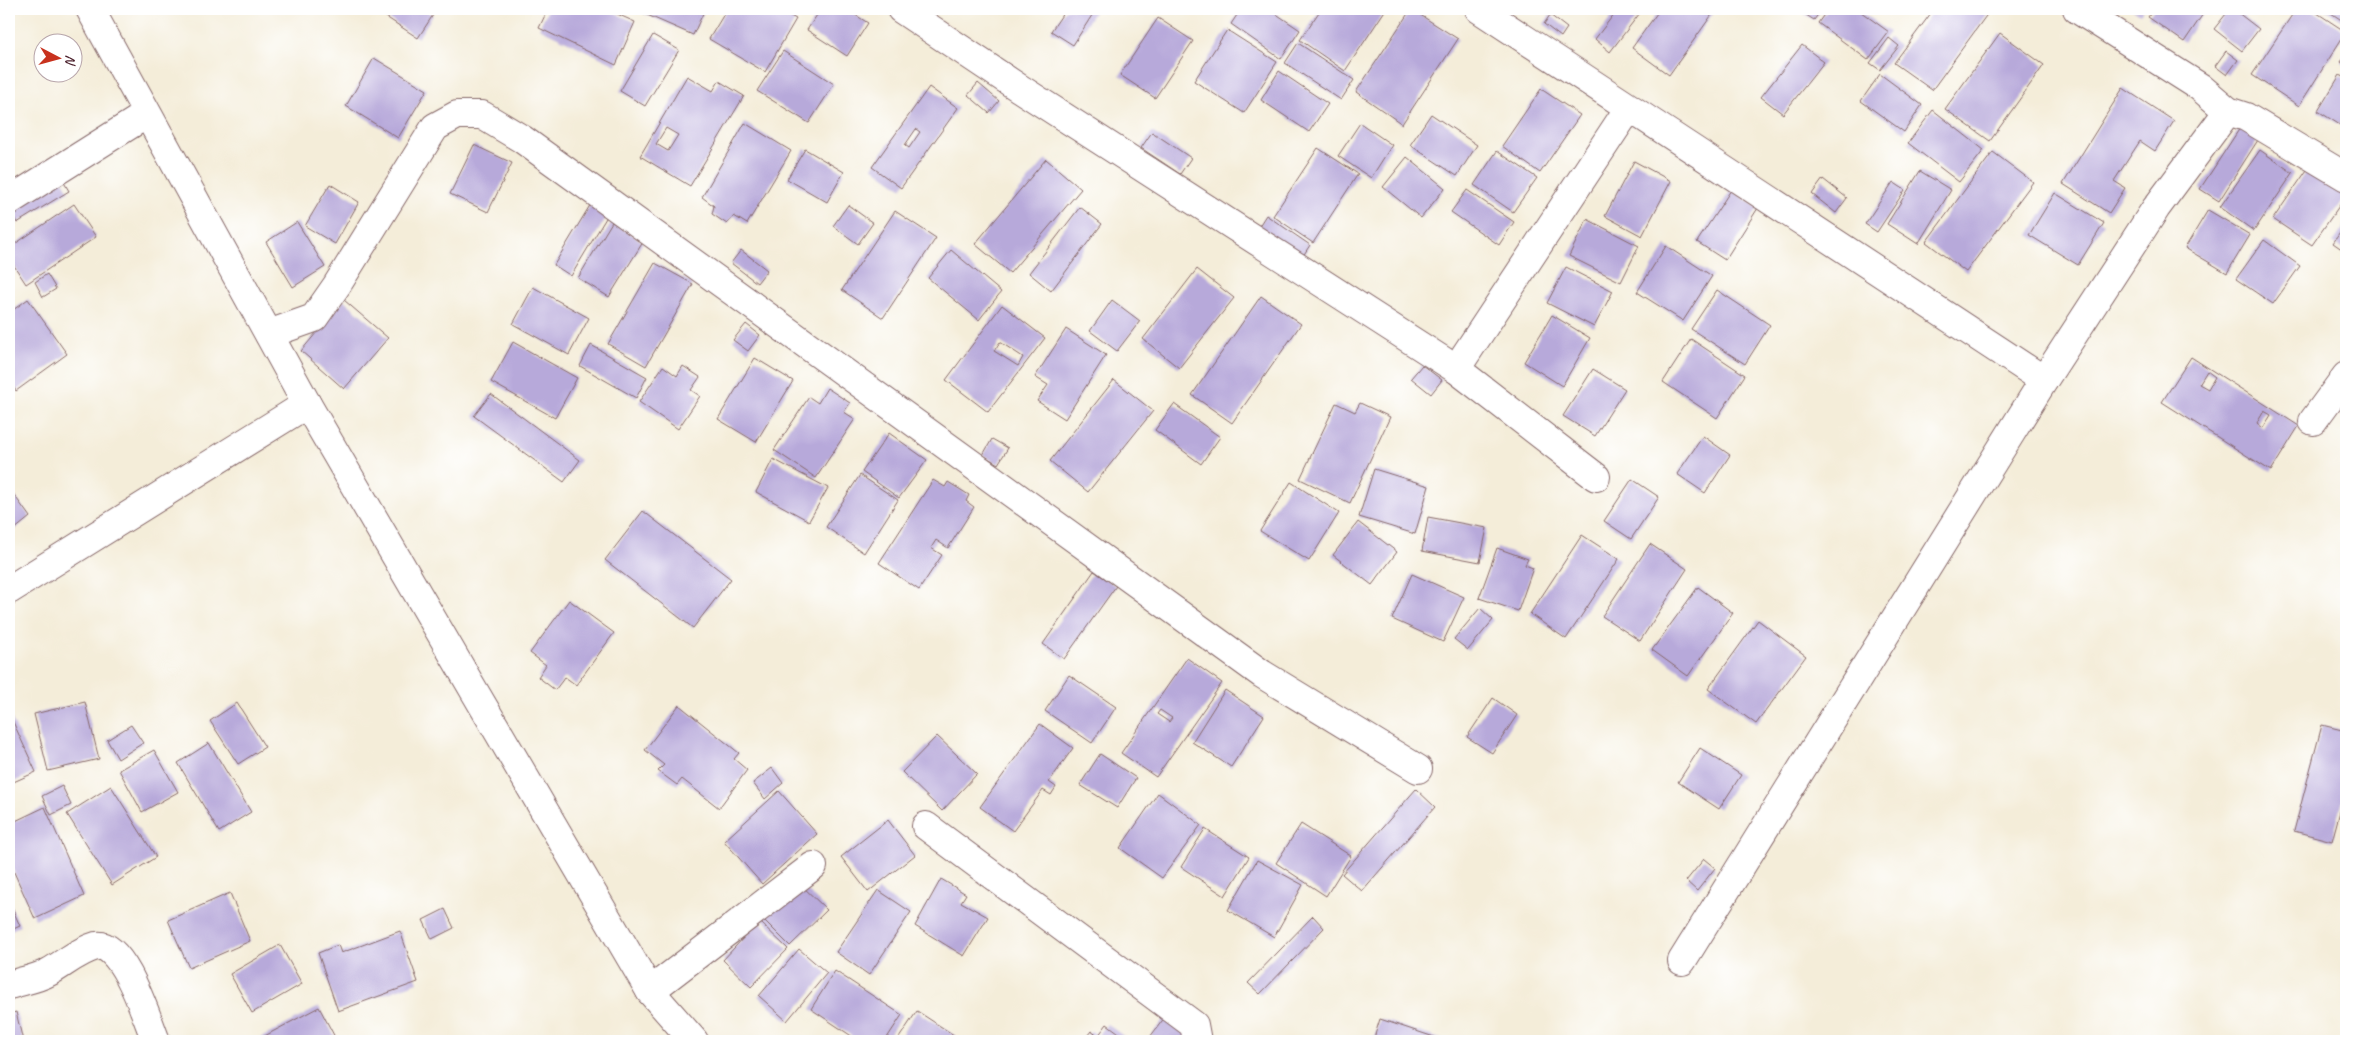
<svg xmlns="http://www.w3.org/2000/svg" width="2355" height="1050" viewBox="0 0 2355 1050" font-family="Caveat,sans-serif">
<rect width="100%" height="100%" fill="#fff"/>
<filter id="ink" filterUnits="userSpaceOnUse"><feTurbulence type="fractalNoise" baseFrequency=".02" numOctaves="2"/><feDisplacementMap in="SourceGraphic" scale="10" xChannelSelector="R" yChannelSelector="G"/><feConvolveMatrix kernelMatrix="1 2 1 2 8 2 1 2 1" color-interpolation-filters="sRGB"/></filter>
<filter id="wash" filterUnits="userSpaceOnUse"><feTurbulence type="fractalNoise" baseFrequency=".0096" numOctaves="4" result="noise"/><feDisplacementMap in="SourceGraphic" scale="20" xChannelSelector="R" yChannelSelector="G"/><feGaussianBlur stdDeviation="1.12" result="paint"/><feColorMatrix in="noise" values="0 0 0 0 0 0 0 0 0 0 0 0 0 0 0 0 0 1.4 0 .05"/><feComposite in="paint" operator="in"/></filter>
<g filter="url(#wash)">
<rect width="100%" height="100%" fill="#f4edd9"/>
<g id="blocks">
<g fill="#b7a9da" fill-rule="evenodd">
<path d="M392 9H424L433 15 418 38 386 17Z"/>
<path d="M548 9H606L635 22 616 65 539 28Z"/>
<path d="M639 9H705L693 35 638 11Z"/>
<path d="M727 9H778L796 19 765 72 709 39Z"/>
<path d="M821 9H846L868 23 847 56 807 30Z"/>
<path d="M1066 9H1096L1073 45 1051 31Z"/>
<path d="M1241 9H1269L1300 30 1281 59 1231 24Z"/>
<path d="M1321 9H1386L1345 71 1300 40Z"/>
<path d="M1411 9 1458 39 1402 124 1356 92Z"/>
<path d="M1618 9H1643L1610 52 1595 39Z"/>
<path d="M1660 9H1716L1669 75 1632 48Z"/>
<path d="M1797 9H1822L1814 20Z"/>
<path d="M1828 9H1857L1889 32 1868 60 1818 23Z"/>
<path d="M1934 9H1991L1932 90 1894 63Z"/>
<path d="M2133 9H2144L2140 14Z"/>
<path d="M2154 9H2195L2203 14 2184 42 2148 17Z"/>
<path d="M2230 9H2233L2259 29 2242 51 2214 29Z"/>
<path d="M2296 9H2311L2346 32 2299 106 2252 75Z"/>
<path d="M2325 9H2346V23Z"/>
<path d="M1550 15 1567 28 1561 37 1544 24Z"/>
<path d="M1158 18 1193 41 1155 98 1120 75Z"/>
<path d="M1227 30 1277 62 1244 113 1194 81Z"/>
<path d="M2000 33 2044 65 1990 141 1945 109Z"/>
<path d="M653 35 679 50 645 106 620 91Z"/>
<path d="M1889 38 1899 46 1880 70 1870 63Z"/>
<path d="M1298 43 1354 80 1341 100 1285 63Z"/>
<path d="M1802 45 1824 62 1783 114 1761 97Z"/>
<path d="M783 51 834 84 809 123 757 91Z"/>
<path d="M2226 51 2238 60 2227 75 2215 66Z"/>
<path d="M2346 55V66L2341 62Z"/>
<path d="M374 58 427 90 398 138 346 106Z"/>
<path d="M1279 71 1328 104 1309 132 1261 100Z"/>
<path d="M1880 74 1922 105 1904 132 1861 101Z"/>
<path d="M2340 75 2346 78V115L2340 125 2318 111Z"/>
<path d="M687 76 713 91 719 81 744 96 690 186 640 156ZM666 128 678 135 668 151 656 144Z"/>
<path d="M978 83 999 101 989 113 968 95Z"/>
<path d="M929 87 958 108 901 188 872 167ZM916 129 920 132 909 148 905 145Z"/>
<path d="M2123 88 2174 121 2155 151 2140 141 2114 181 2125 188 2109 213 2063 184Z"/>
<path d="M1541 89 1580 115 1540 173 1502 146Z"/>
<path d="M1933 110 1984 150 1959 182 1908 143Z"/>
<path d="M1431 114 1477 145 1457 176 1410 145Z"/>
<path d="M745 123 791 151 747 224 734 216 727 224 712 214 714 206 702 197Z"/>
<path d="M1360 123 1392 145 1371 178 1338 156Z"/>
<path d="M2240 128 2258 140 2219 201 2200 189Z"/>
<path d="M1152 132 1191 158 1180 174 1141 148Z"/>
<path d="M474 145 512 163 488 212 450 194Z"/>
<path d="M1318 148 1358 174 1313 243 1273 216Z"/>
<path d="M805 149 844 172 827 202 787 179Z"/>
<path d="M2260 150 2293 173 2254 231 2220 207Z"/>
<path d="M1497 151 1537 178 1513 212 1474 185Z"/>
<path d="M1993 152 2033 182 1966 272 1926 242Z"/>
<path d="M1407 157 1445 188 1421 218 1383 187Z"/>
<path d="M1046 159 1081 189 1010 273 975 244Z"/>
<path d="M1634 161 1671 181 1642 236 1605 216Z"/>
<path d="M2309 167 2346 193V196L2312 245 2273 219Z"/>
<path d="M1920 171 1951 190 1918 244 1887 224Z"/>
<path d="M62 179 69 191 17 223 10 211Z"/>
<path d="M1823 179 1847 198 1836 213 1812 194Z"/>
<path d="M1893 182 1905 190 1877 232 1865 224Z"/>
<path d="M330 184 359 202 335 244 305 226Z"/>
<path d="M1467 190 1514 222 1499 245 1451 212Z"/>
<path d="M1731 190 1758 208 1725 260 1697 242Z"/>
<path d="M2055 193 2104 223 2078 265 2029 235Z"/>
<path d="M592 202 609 213 571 276 554 265Z"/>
<path d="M74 204 96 237 26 284 9 258V248Z"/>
<path d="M848 205 873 223 858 244 833 226Z"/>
<path d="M1080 207 1102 224 1051 291 1029 273Z"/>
<path d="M2208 210 2250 235 2227 273 2185 248Z"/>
<path d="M895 211 936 238 883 318 842 290Z"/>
<path d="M9 215 15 225 9 229Z"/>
<path d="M1266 215 1310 245 1303 256 1259 226Z"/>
<path d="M1587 219 1639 246 1621 282 1569 256Z"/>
<path d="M297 222 325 267 293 287 266 242Z"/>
<path d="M612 222 643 242 609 297 578 278Z"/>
<path d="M2346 224V252L2333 243Z"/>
<path d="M2264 240 2300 266 2273 304 2236 279Z"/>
<path d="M1666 246 1712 276 1683 321 1637 292Z"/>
<path d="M741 250 767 270 757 283 731 263Z"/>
<path d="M951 250 1001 292 979 320 928 278Z"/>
<path d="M655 263 693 284 646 366 608 344Z"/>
<path d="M1566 267 1613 291 1594 327 1547 303Z"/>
<path d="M1197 269 1234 298 1179 368 1143 339Z"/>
<path d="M47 274 56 289 43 297 35 282Z"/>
<path d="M533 287 589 318 569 355 513 324Z"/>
<path d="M1717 290 1770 325 1745 364 1691 329Z"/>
<path d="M1261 296 1301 324 1232 423 1192 395Z"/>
<path d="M28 299 67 354 16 391 9 380V313Z"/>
<path d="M344 300 388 338 344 389 301 351Z"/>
<path d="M1112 300 1140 321 1117 351 1090 331Z"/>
<path d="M1002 305 1045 338 988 412 946 380ZM1000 342 1023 357 1018 366 994 351Z"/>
<path d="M1552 315 1590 338 1562 386 1524 362Z"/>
<path d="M746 324 760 335 748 351 733 340Z"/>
<path d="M1066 329 1106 355 1065 419 1037 401 1048 385 1035 377Z"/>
<path d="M1691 339 1745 375 1717 418 1663 382Z"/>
<path d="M513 342 577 378 555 418 491 382Z"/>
<path d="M591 345 647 377 636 398 580 366Z"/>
<path d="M2191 357 2299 426 2271 471 2162 402ZM2207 371 2215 377 2208 389 2199 384ZM2264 411 2271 415 2263 428 2257 423Z"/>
<path d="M755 358 793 381 756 442 718 419Z"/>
<path d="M1422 365 1442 380 1431 394 1411 378Z"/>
<path d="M663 366 677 376 683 366 700 377 691 390 700 396 678 429 639 402Z"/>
<path d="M1593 369 1625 389 1595 436 1563 416Z"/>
<path d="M1114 380 1153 411 1088 492 1050 461Z"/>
<path d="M827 388 850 403 844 412 855 419 816 478 774 450 809 397 818 403Z"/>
<path d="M491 394 580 460 564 482 474 416Z"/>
<path d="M1336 403 1355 412 1360 403 1390 417 1350 503 1300 479Z"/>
<path d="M1174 404 1220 437 1201 464 1155 430Z"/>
<path d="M889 433 927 460 899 498 862 472Z"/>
<path d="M1703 436 1730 455 1705 493 1677 474Z"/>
<path d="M992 439 1008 448 998 464 983 455Z"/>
<path d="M773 459 828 488 809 521 756 492Z"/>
<path d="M1374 469 1429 486 1415 534 1359 517Z"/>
<path d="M860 475 898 500 864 553 826 527Z"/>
<path d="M1632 479 1659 497 1631 539 1604 521Z"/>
<path d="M933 480 945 487 948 482 969 495 966 501 974 507 948 548 936 540 931 548 942 555 919 590 879 563Z"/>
<path d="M1291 482 1339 513 1309 561 1260 531Z"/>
<path d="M9 488 30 517 9 534Z"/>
<path d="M643 511 731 579 693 628 605 560Z"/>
<path d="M1428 517 1487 528 1480 562 1422 551Z"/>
<path d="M1358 522 1397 552 1372 585 1333 555Z"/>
<path d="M1582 535 1619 559 1566 639 1530 614Z"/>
<path d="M1650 544 1687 569 1640 641 1602 616Z"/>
<path d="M1497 548 1528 559 1525 565 1533 568 1518 611 1479 598Z"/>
<path d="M1094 571 1116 586 1064 659 1043 644Z"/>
<path d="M1412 574 1464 597 1443 642 1392 619Z"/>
<path d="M1698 587 1733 613 1688 676 1652 650Z"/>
<path d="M569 600 614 633 576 685 565 677 555 690 538 677 546 665 530 653Z"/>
<path d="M1480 608 1493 620 1468 650 1454 639Z"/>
<path d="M1758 620 1806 656 1756 724 1708 689Z"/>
<path d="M1187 658 1222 683 1156 777 1121 753ZM1160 710 1172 718 1169 722 1157 714Z"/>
<path d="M1069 675 1116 707 1092 743 1045 711Z"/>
<path d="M1225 690 1264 716 1231 767 1192 742Z"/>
<path d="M1493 698 1517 715 1492 753 1467 737Z"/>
<path d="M85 702 99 759 48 771 34 714Z"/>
<path d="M237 703 265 747 238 764 210 721Z"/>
<path d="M679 705 739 753 734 759 747 770 719 808 682 779 677 785 658 771 664 765 645 750Z"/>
<path d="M9 713 36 772 9 784Z"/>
<path d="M1040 724 1073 748 1049 782 1056 787 1051 795 1043 790 1013 831 980 807Z"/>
<path d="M131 725 143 743 118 759 107 740Z"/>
<path d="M2322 725 2346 731V789L2332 841 2294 831Z"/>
<path d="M937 736 977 774 942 811 902 772Z"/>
<path d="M209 743 251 812 219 832 178 763Z"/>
<path d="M1700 748 1741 775 1719 809 1678 782Z"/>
<path d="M154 750 178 792 142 812 119 770Z"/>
<path d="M1100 754 1136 778 1117 808 1080 785Z"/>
<path d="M772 768 783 783 765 799 753 783Z"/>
<path d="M62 786 71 805 51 815 42 796Z"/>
<path d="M111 786 156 857 112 885 67 814Z"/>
<path d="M1416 789 1435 807 1362 891 1342 874Z"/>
<path d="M779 791 817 834 762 884 724 841Z"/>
<path d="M1158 793 1201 825 1162 878 1120 848Z"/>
<path d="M45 807 84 896 35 919 9 861V824Z"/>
<path d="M888 820 915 855 868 892 841 857Z"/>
<path d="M1301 824 1351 856 1326 896 1276 863Z"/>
<path d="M1205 829 1249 857 1225 896 1181 867Z"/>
<path d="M1704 859 1715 868 1697 891 1686 881Z"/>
<path d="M1257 860 1303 885 1274 937 1228 910Z"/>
<path d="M941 879 966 894 961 902 988 917 964 956 915 926Z"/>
<path d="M799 883 827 910 790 946 763 919Z"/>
<path d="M878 890 911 912 869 975 836 952Z"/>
<path d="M230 893 250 941 189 968 168 920Z"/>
<path d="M9 901 20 926 9 931Z"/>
<path d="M445 909 454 928 432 939 423 920Z"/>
<path d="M1313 916 1324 928 1260 994 1248 983Z"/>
<path d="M759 921 788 949 751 987 723 960Z"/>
<path d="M400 931 418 982 338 1011 318 953 338 945 341 953Z"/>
<path d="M280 945 302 984 252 1013 230 974Z"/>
<path d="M799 949 827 973 787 1021 759 996Z"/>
<path d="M835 971 902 1015 885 1041H859L811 1009Z"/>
<path d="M319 1007 337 1041H260L259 1039Z"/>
<path d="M917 1011 963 1041H897Z"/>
<path d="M16 1012 23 1041H9V1014Z"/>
<path d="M1165 1017 1189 1035 1184 1041H1147Z"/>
<path d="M1380 1019 1446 1041H1373Z"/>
<path d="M1107 1024 1130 1041H1083L1091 1031 1098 1036Z"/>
</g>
</g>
</g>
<g filter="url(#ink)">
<use href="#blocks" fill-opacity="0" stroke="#866768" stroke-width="1"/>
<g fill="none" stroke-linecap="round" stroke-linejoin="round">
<defs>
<g id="minor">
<path d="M90 9 307 404 476 694 650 991 694 1041"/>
<path d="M901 9 1019 88 1456 369 1596 477"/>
<path d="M1479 9 2044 380"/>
<path d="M2077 9 2200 87 2228 111 2246 117 2346 177"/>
<path d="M9 201 147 114"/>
<path d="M269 334 314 318 337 285 435 127 457 115H482L522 139 1262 674 1418 769"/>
<path d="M1456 369 1629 108"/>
<path d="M2313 421 2346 376"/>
<path d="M9 590 307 404"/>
<path d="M926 826 1194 1025 1197 1041"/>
<path d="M1682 961 2044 380 2156 208 2228 111"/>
<path d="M9 985C21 981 37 979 49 972 64 964 78 951 96 946 123 940 148 1022 156 1041"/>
<path d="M650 991 813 866"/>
</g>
</defs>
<use href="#minor" stroke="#866768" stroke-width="30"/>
<use href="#minor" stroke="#fff" stroke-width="28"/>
</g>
</g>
<rect width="2355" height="1050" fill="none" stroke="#fff" stroke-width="30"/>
<g transform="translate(58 58) rotate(96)"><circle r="24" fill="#ffffff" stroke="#b7a5aa"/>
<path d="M0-4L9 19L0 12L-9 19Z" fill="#c8321e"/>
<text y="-8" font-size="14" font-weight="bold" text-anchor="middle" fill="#4a1f2b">N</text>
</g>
</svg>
